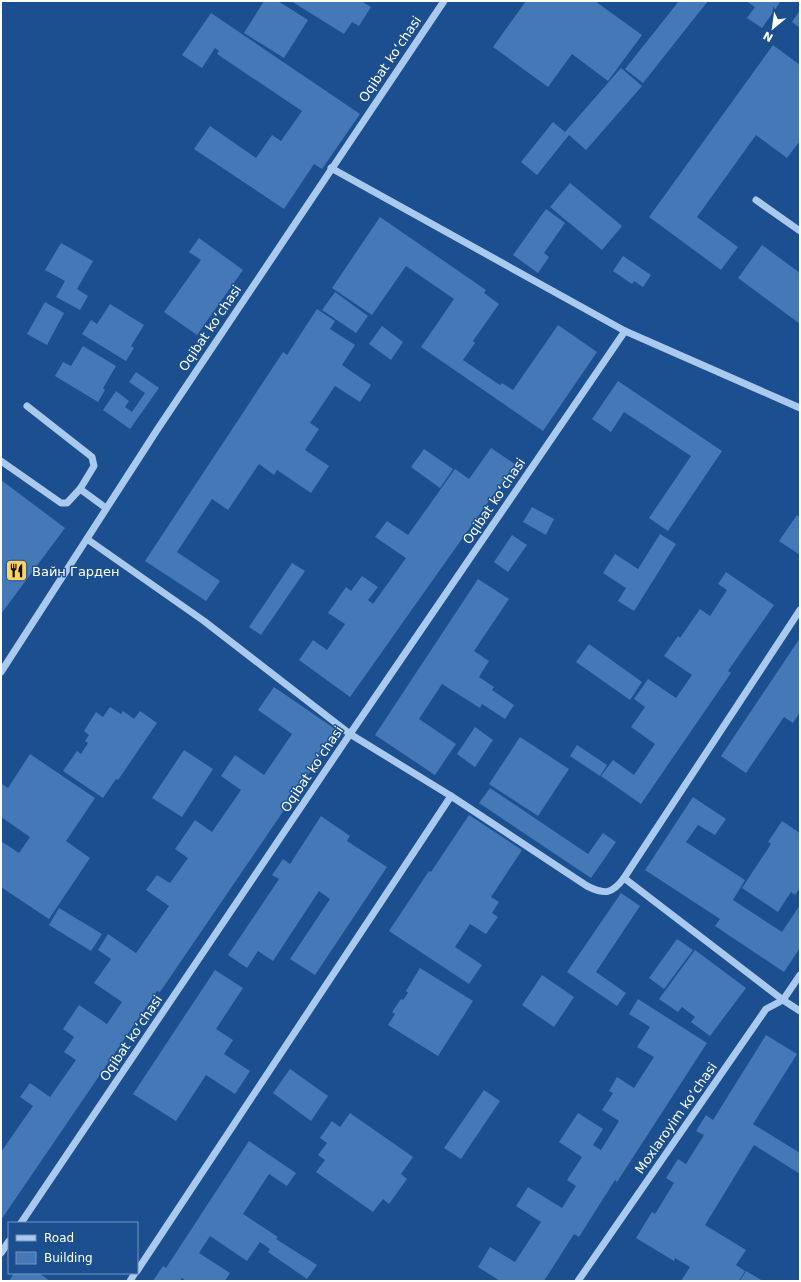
<svg xmlns="http://www.w3.org/2000/svg" width="801" height="1282" viewBox="0 0 801 1282" font-family="'DejaVu Sans',sans-serif">
<rect width="100%" height="100%" fill="#1b4f8f"/>
<g fill="#4478b7">
<path d="M264 1H278L308 20 284 58 244 33Z"/>
<path d="M291 1H364L363 2 371 7 359 26 352 22 344 34Z"/>
<path d="M526 1H595L642 35 608 81 572 54 548 87 493 47Z"/>
<path d="M679 1H708L643 83 625 69Z"/>
<path d="M746 1H781L762 28 747 18 755 7Z"/>
<path d="M800 10V28L792 22Z"/>
<path d="M211 13 360 114 322 169 314 164 284 209 194 149 210 126 256 158 272 135 281 141 302 111 217 54 219 51 215 48 202 68 182 55Z"/>
<path d="M773 45 800 65V141L787 158 756 135 697 217 738 247 721 270 649 217Z"/>
<path d="M621 68 642 86 586 150 569 135 537 175 521 162 553 122 565 132Z"/>
<path d="M570 183 622 226 602 250 550 207Z"/>
<path d="M546 209 565 223 544 253 549 257 538 273 513 255Z"/>
<path d="M380 217 486 290 484 293 499 304 473 341 475 343 463 360 500 385 502 383 513 390 558 325 597 352 543 431 421 347 454 299 406 266 372 315 332 288Z"/>
<path d="M199 238 243 270 197 335 164 312 201 260 189 252Z"/>
<path d="M61 243 93 261 77 289 88 296 80 310 56 297 65 281 45 270Z"/>
<path d="M762 245 800 273V324L738 278Z"/>
<path d="M623 256 651 275 643 287 634 281 632 284 613 271Z"/>
<path d="M335 292 368 316 356 333 322 310Z"/>
<path d="M45 302 64 313 47 345 27 334Z"/>
<path d="M110 304 144 325 131 346 134 348 126 361 82 334 91 320 97 324Z"/>
<path d="M317 309 335 321 330 329 355 345 342 365 371 385 360 402 335 386 310 423 319 429 305 450 329 466 311 493 277 470 274 475 259 464 228 510 212 499 177 552 220 581 206 601 145 561 283 352 287 355Z"/>
<path d="M382 326 403 342 391 360 369 344Z"/>
<path d="M83 346 116 366 103 388 105 390 98 402 55 376 63 362 71 366Z"/>
<path d="M136 372 159 388 130 429 103 410 116 391 129 401 125 407 132 412 145 393 129 382Z"/>
<path d="M618 381 722 451 668 531 649 518 691 456 624 412 611 432 592 419Z"/>
<path d="M491 448 515 464 350 697 299 660 313 640 327 650 345 624 328 613 346 587 351 591 362 576 378 587 368 600 373 604 406 558 375 537 387 521 408 535 455 469 469 479Z"/>
<path d="M424 449 453 469 440 488 411 467Z"/>
<path d="M1 480 65 528 1 614Z"/>
<path d="M532 507 554 519 546 535 523 522Z"/>
<path d="M797 515 800 517V555L779 541Z"/>
<path d="M660 534 676 544 634 611 618 601 626 588 603 573 615 554 638 569Z"/>
<path d="M512 535 527 545 508 572 494 562Z"/>
<path d="M292 563 305 571 261 635 249 627Z"/>
<path d="M726 572 774 605 728 671 731 673 641 804 601 776 613 760 634 775 655 744 631 727 645 707 634 699 648 679 676 698 692 675 664 656 678 636 680 638 700 609 710 616 727 590 718 584Z"/>
<path d="M478 579 509 599 474 651 489 661 479 677 494 687 492 690 514 705 505 719 482 704 480 708 442 684 419 719 456 744 435 775 375 735Z"/>
<path d="M800 638V712L793 723 784 717 746 773 721 756Z"/>
<path d="M589 644 642 682 630 700 576 662Z"/>
<path d="M274 687 338 731 160 992 157 991 1 1220V1152L33 1106 20 1097 30 1083 50 1097 76 1060 64 1052 74 1037 63 1029 79 1005 107 1024 122 1002 94 983 111 959 98 950 108 934 136 953 169 906 146 890 157 875 170 883 188 858 175 849 195 820 212 832 241 790 221 776 235 755 264 775 292 734 258 710Z"/>
<path d="M110 707 121 714 123 711 134 719 140 711 157 723 118 780 116 779 103 798 63 771 77 751 81 754 88 743 85 741 89 735 84 731 96 712 103 717Z"/>
<path d="M475 727 493 740 475 767 457 754Z"/>
<path d="M520 737 569 769 538 816 489 784Z"/>
<path d="M577 745 607 765 600 776 570 756Z"/>
<path d="M184 750 213 769 182 817 152 798Z"/>
<path d="M30 754 95 798 66 841 90 858 49 919 1 887V841L19 853 30 837 1 817V786L2 784 8 788Z"/>
<path d="M490 788 588 854 603 833 616 842 591 878 479 803Z"/>
<path d="M693 797 726 819 715 835 698 825 686 842 745 880 733 900 782 932 800 905V948L784 972 715 926 720 919 645 870Z"/>
<path d="M469 815 522 850 491 897 499 902 492 913 498 917 486 934 470 924 455 947 482 965 469 984 389 931 429 871 431 872Z"/>
<path d="M321 816 350 836 347 841 387 867 315 975 290 959 330 899 319 891 273 961 258 951 247 968 228 955 279 879 272 875 283 859 290 864Z"/>
<path d="M782 821 800 833V888L795 895 791 892 778 912 742 888 771 844 768 842Z"/>
<path d="M621 893 640 906 596 972 626 993 617 1006 567 972Z"/>
<path d="M59 908 102 934 91 951 49 925Z"/>
<path d="M677 939 693 950 664 989 649 978Z"/>
<path d="M695 950 746 988 710 1036 691 1022 695 1017 682 1007 678 1012 659 999Z"/>
<path d="M420 968 473 1001 438 1056 388 1025 395 1014 392 1012 401 999 403 1000 408 993 406 991Z"/>
<path d="M215 970 243 988 216 1029 233 1040 224 1054 250 1071 235 1094 206 1075 176 1121 133 1094Z"/>
<path d="M542 975 574 997 554 1027 522 1005Z"/>
<path d="M638 999 707 1043 617 1182 615 1180 579 1237 574 1234 544 1281H500L478 1267 490 1247 515 1262 541 1222 516 1206 528 1187 562 1208 576 1186 567 1180 582 1157 559 1142 578 1113 603 1129 593 1145 601 1150 619 1121 602 1110 613 1093 609 1091 617 1077 634 1088 654 1057 637 1047 650 1027 629 1014Z"/>
<path d="M766 1035 797 1054 753 1124 800 1153V1174L754 1145 705 1225 746 1250 736 1265 745 1271 739 1281H681L690 1267 675 1258 674 1261 636 1238 652 1212 655 1214 674 1183 666 1178 678 1159 686 1164 704 1135 696 1131 706 1115 713 1120Z"/>
<path d="M290 1069 328 1096 311 1121 273 1093Z"/>
<path d="M484 1090 500 1101 461 1159 444 1148Z"/>
<path d="M350 1113 413 1157 401 1174 407 1179 389 1204 383 1199 373 1212 316 1172 325 1160 318 1155 327 1143 320 1138 332 1121 340 1127Z"/>
<path d="M249 1141 296 1173 287 1186 269 1174 243 1214 278 1237 276 1239 317 1265 307 1279 268 1252 270 1249 260 1242 247 1261 210 1236 199 1253 230 1273 225 1281H186L182 1278 180 1281H153L163 1266 166 1268Z"/>
<path d="M746 1271 763 1281H740Z"/>
<path d="M14 1273H39L50 1281H9Z"/>
</g>
<g fill="none" stroke-linecap="round" stroke-linejoin="round">
<g stroke="#a9c9ee" stroke-width="7">
<path d="M331 168 625 331 800 408"/>
<path d="M756 200 800 231"/>
<path d="M27 406 92 457 94 466 80 489 106 508"/>
<path d="M1 461 61 503H67L80 489"/>
<path d="M87 539 204 621 350 734 451 796 587 886C605 895 612 894 624 878L783 1000 800 1011"/>
<path d="M1 672 157 430 444 1"/>
<path d="M624 878 800 610"/>
<path d="M21 1223 350 734 625 331"/>
<path d="M1 1253 9 1241"/>
<path d="M137 1271 451 796"/>
<path d="M130 1281 135 1273"/>
<path d="M578 1281 766 1009 783 1000 800 975"/>
</g>
</g>
<defs>
<symbol id="restaurant-square" viewBox="-11 -11 22 22"><rect x="-9" y="-9" width="18" height="18" rx="4" fill="#ffd166" stroke="#1b4f8f"/><path d="M-5-6h1v4h1v-4h1v4h1v-4h1v5L-1.5 .5V6h-2V.5L-5-1ZM5-6V6H3V1.5H1.5Q1.5-4 5-6Z" fill="#111"/></symbol>
</defs>
<g fill-rule="evenodd">
<use href="#restaurant-square" x="4" y="558" width="25" height="25"/>
</g>
<g text-anchor="middle" dominant-baseline="central" stroke-width="3" stroke-linejoin="round" paint-order="stroke">
<g font-size="13" fill="#fff" stroke="#1b4f8f">
<text transform="translate(390 59) rotate(-56)">Oqibat koʻchasi</text>
<text transform="translate(210 328) rotate(-56)">Oqibat koʻchasi</text>
<text transform="translate(494 501) rotate(-56)">Oqibat koʻchasi</text>
<text transform="translate(312 769) rotate(-56)">Oqibat koʻchasi</text>
<text transform="translate(131 1038) rotate(-56)">Oqibat koʻchasi</text>
<text transform="translate(676 1118) rotate(-55)">Moxlaroyim koʻchasi</text>
</g>
<g font-size="13" fill="#fff" stroke="#1b4f8f" text-anchor="start">
<text x="32" y="571">Вайн Гарден</text>
</g>
</g>
<rect width="801" height="1282" fill="none" stroke="#ffffff" stroke-width="4"/>
<rect x="8" y="1222" width="130" height="52" fill="#1b4f8f" stroke="#7695bc"/>
<rect x="16" y="1235" width="20" height="6" fill="#a9c9ee" stroke="#7695bc"/>
<text x="44" y="1242" font-size="12" fill="#ffffff">Road</text>
<rect x="16" y="1252" width="20" height="12" fill="#4478b7" stroke="#7695bc"/>
<text x="44" y="1262" font-size="12" fill="#ffffff">Building</text>
<g transform="translate(773 28) rotate(209)" stroke="#1b4f8f" stroke-width="3" paint-order="stroke">
<path d="M0-3L7 15L0 10L-7 15Z" fill="#ffffff"/>
<text y="-6" font-size="11" font-weight="bold" text-anchor="middle" fill="#ffffff">N</text>
</g>
</svg>
